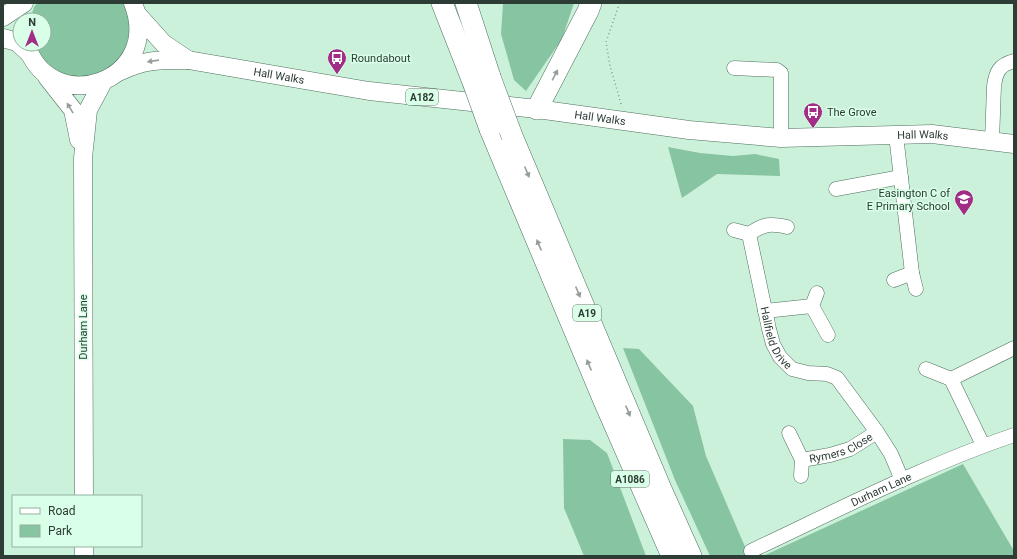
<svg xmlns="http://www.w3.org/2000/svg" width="1017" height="559" viewBox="0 0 1017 559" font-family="Roboto,sans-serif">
<rect width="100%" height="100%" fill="#ccf1db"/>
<g fill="#87c5a2">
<path d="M37 3H124C131 15 131 26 128 38 127 43 126 49 124 53 107 78 73 85 49 66 42 61 37 51 32 44H44V20H30L34 7Z"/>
<path d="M503 3H574L562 39 526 91 514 80 501 34Z"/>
<path d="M668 147 700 153 733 156 755 154 779 159 780 176 717 174 682 198Z"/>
<path d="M623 348 639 349 693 406 706 456 749 556H710L675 480Z"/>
<path d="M563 439 590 440 607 453 646 556H584L564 508Z"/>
<path d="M963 464 1014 551V556H763Z"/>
</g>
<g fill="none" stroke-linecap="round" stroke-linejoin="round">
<defs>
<g id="minor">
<path d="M734 68 777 70 781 73V138"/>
<path d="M992 141 994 86C996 72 999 65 1014 61"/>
<path d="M836 189 901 177"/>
<path d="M734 230 749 234C764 224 770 223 787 227"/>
<path id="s1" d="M749 234 769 329 773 344 780 357 792 369 808 373 827 374 837 378 877 432 891 454 902 480"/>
<path d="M912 273 916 289"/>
<path d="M894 280 912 273 896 135"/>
<path d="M817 293 812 306 828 335"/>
<path d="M765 311 812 306"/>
<path d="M926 369 951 379 1014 348"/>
<path d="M951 379 983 445"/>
<path d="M789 433 802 460 801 476"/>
<path id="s2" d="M802 460 830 455 850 449 877 432"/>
<path id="s3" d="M751 551C838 510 923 466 1014 435"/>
</g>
<g id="major">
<path d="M138 15 163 43 188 60"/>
<path d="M3 17 24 3"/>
<path d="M3 38 17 42 29 53"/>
<path d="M26 44C50 120 164 82 133 3"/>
<path id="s4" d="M121 71C145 59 161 60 188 60L369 91 537 109 689 130 781 138 932 134 1014 144"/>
<path d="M47 77 73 110 79 140"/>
<path d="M84 496 83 158 88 110 103 82"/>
<path d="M84 546V556"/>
</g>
<g id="highway">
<path d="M442 3 473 82"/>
<path d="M466 3 490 77"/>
<path d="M537 109 588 11 591 3"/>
<path d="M490 129 604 401 672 556"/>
<path d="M512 136 661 489 691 556"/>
</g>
</defs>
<use href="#minor" stroke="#4d6f5c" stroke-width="15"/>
<use href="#major" stroke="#4d6f5c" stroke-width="19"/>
<use href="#highway" stroke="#4d6f5c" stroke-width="22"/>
<path stroke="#809a8b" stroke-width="1.5" stroke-dasharray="1 3" stroke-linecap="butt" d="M619 3 618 8 606 42 610 66 622 107"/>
<use href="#minor" stroke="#fff" stroke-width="14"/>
<use href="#major" stroke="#fff" stroke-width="18"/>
<use href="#highway" stroke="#fff" stroke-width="21"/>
<defs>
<g id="highway-bridge">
<path d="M490 77 512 136"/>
<path d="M473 82 490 129"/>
</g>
</defs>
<use href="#highway-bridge" stroke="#4d6f5c" stroke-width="22" stroke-linecap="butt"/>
<use href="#highway-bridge" stroke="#fff" stroke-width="21"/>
</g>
<defs><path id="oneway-solid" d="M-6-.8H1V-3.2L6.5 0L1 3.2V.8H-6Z"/></defs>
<g fill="#969e9a">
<use href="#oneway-solid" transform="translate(153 61) rotate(172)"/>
<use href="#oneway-solid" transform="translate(555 75) rotate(-62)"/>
<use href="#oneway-solid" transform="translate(70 108) rotate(-121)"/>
<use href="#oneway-solid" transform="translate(527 172) rotate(67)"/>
<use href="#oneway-solid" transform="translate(539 245) rotate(-113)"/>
<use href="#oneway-solid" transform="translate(578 292) rotate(67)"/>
<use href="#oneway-solid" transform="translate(589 365) rotate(-113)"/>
<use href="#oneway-solid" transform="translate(628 411) rotate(67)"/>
</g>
<defs>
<symbol id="bus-pin" viewBox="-11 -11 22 30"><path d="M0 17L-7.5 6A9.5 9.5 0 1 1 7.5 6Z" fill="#a22d87" stroke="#d9ffe8"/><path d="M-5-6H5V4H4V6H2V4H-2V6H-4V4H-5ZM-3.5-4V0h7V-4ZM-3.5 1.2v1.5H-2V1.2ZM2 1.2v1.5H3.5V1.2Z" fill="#fff"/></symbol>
<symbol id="school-pin" viewBox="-11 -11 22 30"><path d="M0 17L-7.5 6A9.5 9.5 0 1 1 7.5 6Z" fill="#a22d87" stroke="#d9ffe8"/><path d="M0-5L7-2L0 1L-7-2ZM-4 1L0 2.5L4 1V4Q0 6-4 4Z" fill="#fff"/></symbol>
</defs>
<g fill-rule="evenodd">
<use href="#bus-pin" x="326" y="47" width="22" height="30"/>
<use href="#bus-pin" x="802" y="101" width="22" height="30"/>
<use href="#school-pin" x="953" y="188" width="22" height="30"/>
</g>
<g text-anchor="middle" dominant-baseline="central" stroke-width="3" stroke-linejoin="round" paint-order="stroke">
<g fill="#d9ffe8" stroke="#61766a" stroke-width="1">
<rect x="406" y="89" width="32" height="16" rx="3"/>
<rect x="573" y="305" width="28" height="16" rx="3"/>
<rect x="611" y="471" width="38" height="16" rx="3"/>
</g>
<g font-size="10" font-weight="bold" fill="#2d3c34">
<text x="422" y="97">A182</text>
<text x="587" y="313">A19</text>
<text x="630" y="479">A1086</text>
</g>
<g font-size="11" fill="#2d3c34" stroke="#d9ffe8" text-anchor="start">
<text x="351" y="58">Roundabout</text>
<text x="827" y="112">The Grove</text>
<text x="950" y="193" text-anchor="end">Easington C of<tspan x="950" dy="13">E Primary School</tspan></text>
</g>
<g font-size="11" fill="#2d3c34" stroke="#d9ffe8">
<text stroke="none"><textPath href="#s4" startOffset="161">Hall Walks</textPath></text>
<text stroke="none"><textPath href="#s4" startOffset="485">Hall Walks</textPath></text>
<text stroke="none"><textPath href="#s4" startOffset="809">Hall Walks</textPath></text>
<text transform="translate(83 327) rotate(-90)">Durham Lane</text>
<text stroke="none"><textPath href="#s1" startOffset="108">Hallfield Drive</textPath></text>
<text stroke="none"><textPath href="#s2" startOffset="41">Rymers Close</textPath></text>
<text stroke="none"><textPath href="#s3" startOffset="144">Durham Lane</textPath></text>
</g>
</g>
<rect width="1017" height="559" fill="none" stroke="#2d3c34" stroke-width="8"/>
<rect x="12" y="495" width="130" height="52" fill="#d9ffe8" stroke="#94b1a0"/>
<rect x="20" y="508" width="20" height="6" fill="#ffffff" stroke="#94b1a0"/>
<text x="48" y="515" font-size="12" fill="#2d3c34">Road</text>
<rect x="20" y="525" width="20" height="12" fill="#87c5a2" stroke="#94b1a0"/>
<text x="48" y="535" font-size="12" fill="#2d3c34">Park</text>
<g transform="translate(32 32)"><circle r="19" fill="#d9ffe8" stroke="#94b1a0"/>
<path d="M0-3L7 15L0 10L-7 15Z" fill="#a22d87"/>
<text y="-6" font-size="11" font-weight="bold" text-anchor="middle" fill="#2d3c34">N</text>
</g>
</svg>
